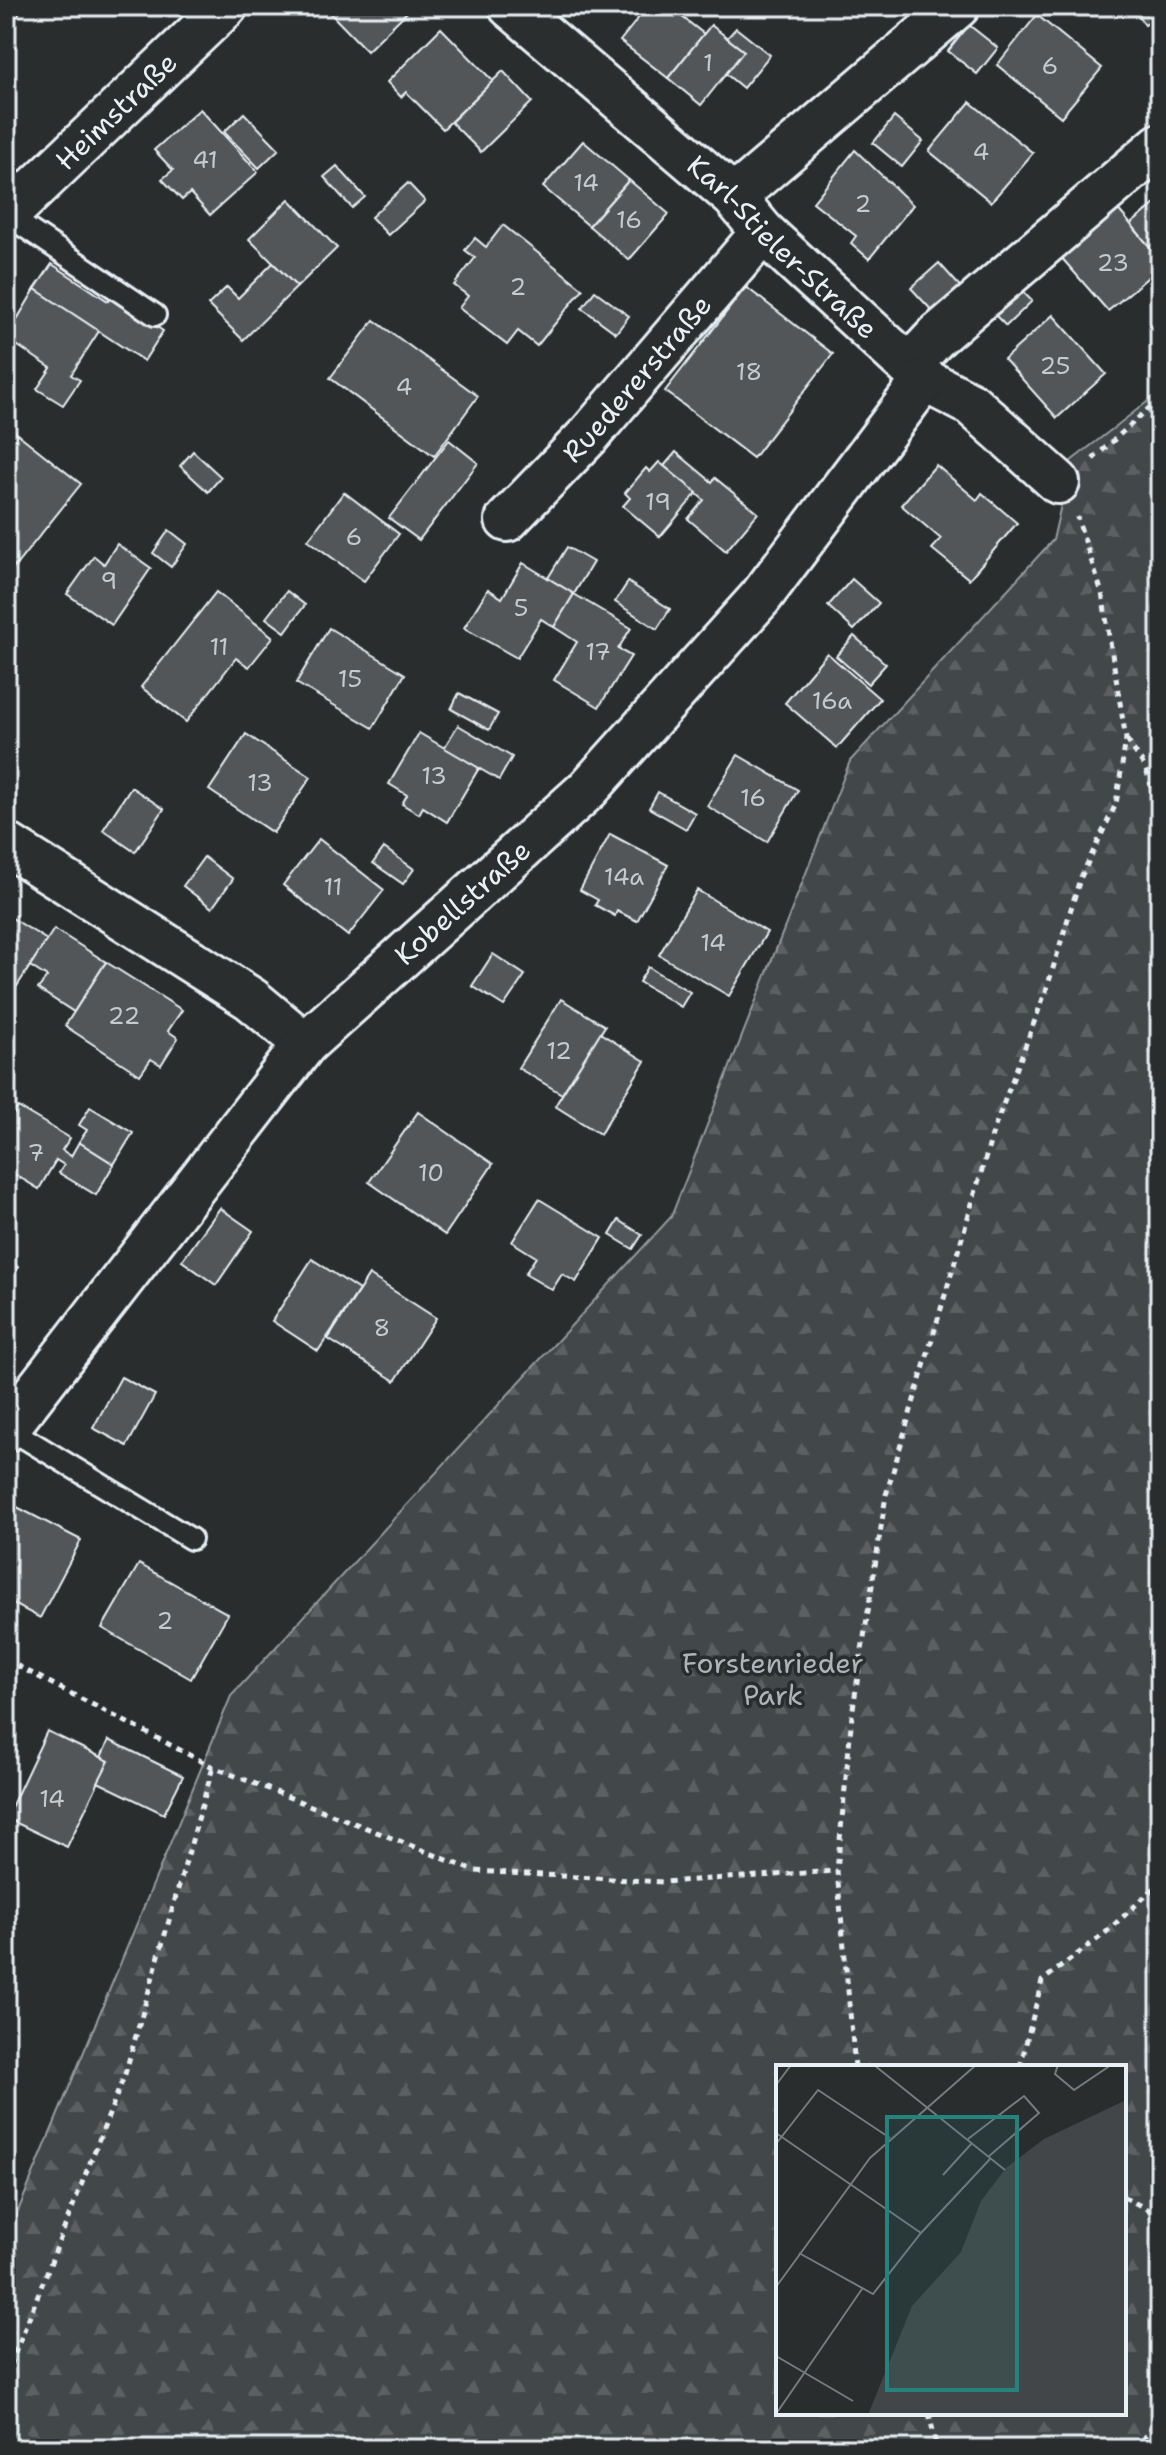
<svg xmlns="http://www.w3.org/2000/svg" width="1166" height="2455" viewBox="0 0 1166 2455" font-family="'Shantell Sans',sans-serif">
<defs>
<pattern id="forest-firs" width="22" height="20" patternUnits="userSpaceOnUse" patternTransform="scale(2)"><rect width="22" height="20" fill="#424648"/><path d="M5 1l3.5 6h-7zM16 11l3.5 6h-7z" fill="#5d6163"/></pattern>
</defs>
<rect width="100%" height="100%" fill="#2a2d2e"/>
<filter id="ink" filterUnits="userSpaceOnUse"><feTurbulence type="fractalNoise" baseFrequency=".0125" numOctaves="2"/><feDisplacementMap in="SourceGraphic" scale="16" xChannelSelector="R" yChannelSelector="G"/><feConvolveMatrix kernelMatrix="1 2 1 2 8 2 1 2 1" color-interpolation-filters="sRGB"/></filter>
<g filter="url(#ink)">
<path fill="url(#forest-firs)" stroke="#959ca0" stroke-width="2" fill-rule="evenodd" d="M1160 392V2449H6V2240L231 1696 671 1217 850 761 1053 540 1071 461ZM778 2067H1124V2413H778Z"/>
<g fill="#535759" stroke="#e8f1f8" stroke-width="2">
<path d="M6 6H24L6 32Z"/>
<path d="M323 6H403L408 11 367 51Z"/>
<path d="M648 6H668L704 34 668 78 620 41Z"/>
<path d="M1131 6H1160V14L1145 25Z"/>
<path d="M1037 15 1102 68 1061 117 997 65Z"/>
<path d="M711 25 744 51 701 105 668 78Z"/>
<path d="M969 25 998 48 977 74 948 51Z"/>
<path d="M441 28 493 81 443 129 406 92 401 97 387 82Z"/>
<path d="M736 28 770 55 743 88 726 74 744 51 727 38Z"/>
<path d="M503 71 532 102 481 152 451 122Z"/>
<path d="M970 102 1033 153 991 202 929 151Z"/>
<path d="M200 109 258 172 210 215 190 193 182 200 162 179 173 170 154 150Z"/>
<path d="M244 113 279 149 259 168 224 132Z"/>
<path d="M894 117 923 141 902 167 873 143Z"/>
<path d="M583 141 629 180 589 226 543 187Z"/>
<path d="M855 150 913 205 869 259 851 243 856 236 813 202Z"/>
<path d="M337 166 365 197 352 208 324 177Z"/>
<path d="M629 180 669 214 629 260 589 226Z"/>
<path d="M408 183 425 201 388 235 371 217Z"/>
<path d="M289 199 337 248 297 287 249 239Z"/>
<path d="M1160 200V251L1156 255 1131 224Z"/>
<path d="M1117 208 1160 259V267L1108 311 1060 256Z"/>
<path d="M503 225 583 289 537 346 518 331 507 345 459 308 468 296 454 285 475 258 465 250 475 238 486 247Z"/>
<path d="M273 263 297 287 243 340 208 305 227 287 238 298Z"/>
<path d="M939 263 964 291 936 315 911 288Z"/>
<path d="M52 264 108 301 111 296 163 331 144 361 35 289Z"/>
<path d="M746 287 833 354 753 458 665 391Z"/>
<path d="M1019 288 1032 301 1006 326 993 313Z"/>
<path d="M35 289 99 331 71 375 80 380 63 405 37 389 51 368 6 338Z"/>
<path d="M595 291 629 316 616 333 582 308Z"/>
<path d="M1053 315 1106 374 1057 418 1004 359Z"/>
<path d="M374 320 478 396 434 456 330 378Z"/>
<path d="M9 427 81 484 9 574 6 571V431Z"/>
<path d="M449 440 478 463 419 540 389 518Z"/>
<path d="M193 451 221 477 208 492 180 466Z"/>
<path d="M676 452 712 482 715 478 758 513 726 551 688 519 704 500 664 466Z"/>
<path d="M659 462 697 493 660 537 623 506 630 498 625 493 646 468 650 472Z"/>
<path d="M936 465 977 500 982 493 1017 523 969 579 932 549 941 539 901 505Z"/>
<path d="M344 492 399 534 364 581 308 540Z"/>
<path d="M169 530 187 544 171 567 153 553Z"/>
<path d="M117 544 151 568 112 625 67 594 94 556 104 564Z"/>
<path d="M567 547 593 562 574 594 548 578Z"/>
<path d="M523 563 574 594 554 627 541 619 517 658 464 628 488 589 502 598Z"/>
<path d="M852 579 879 603 854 630 828 606Z"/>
<path d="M628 582 670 609 657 629 615 602Z"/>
<path d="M287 591 305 605 285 632 266 618Z"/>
<path d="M216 592 273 637 249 667 236 658 186 722 141 687Z"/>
<path d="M574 594 631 628 618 649 631 656 599 707 554 680 577 642 554 627Z"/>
<path d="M329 628 405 674 373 728 296 683Z"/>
<path d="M854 636 886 664 868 684 836 656Z"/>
<path d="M827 653 880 699 837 748 785 703Z"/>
<path d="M459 693 498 714 489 730 451 709Z"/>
<path d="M458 725 512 757 499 780 444 748Z"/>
<path d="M419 733 479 768 447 822 423 807 419 814 402 804 407 795 389 784Z"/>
<path d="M246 734 311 777 273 833 209 790Z"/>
<path d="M738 755 798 790 767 842 707 806Z"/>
<path d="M131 787 164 809 135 852 103 830Z"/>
<path d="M658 792 695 813 686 829 649 808Z"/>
<path d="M610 834 668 865 637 921 617 911 615 916 595 905 598 900 580 890Z"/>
<path d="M319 839 384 890 348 936 283 885Z"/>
<path d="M384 848 414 869 403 884 373 863Z"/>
<path d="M204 857 233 879 212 908 183 886Z"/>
<path d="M697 890 767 932 729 996 659 955Z"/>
<path d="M12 918 47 940 6 1003V928Z"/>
<path d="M54 929 106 962 74 1012 38 989 47 977 30 966Z"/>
<path d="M493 954 525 975 504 1006 472 986Z"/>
<path d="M106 962 182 1010 168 1031 178 1038 161 1065 151 1059 140 1075 65 1026Z"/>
<path d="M648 967 690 992 681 1007 639 982Z"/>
<path d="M561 999 605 1026 562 1094 518 1068Z"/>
<path d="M600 1033 645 1061 600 1134 555 1106Z"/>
<path d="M18 1107 70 1138 62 1150 71 1156 79 1142 114 1164 96 1195 59 1173 64 1165 56 1160 39 1189 6 1169V1127Z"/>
<path d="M90 1107 133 1133 114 1164 79 1142 87 1130 79 1125Z"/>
<path d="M418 1112 493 1164 445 1235 369 1182Z"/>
<path d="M539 1199 603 1238 576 1282 562 1274 552 1290 525 1274 536 1257 512 1242Z"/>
<path d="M220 1208 253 1231 216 1285 182 1261Z"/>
<path d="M619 1220 642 1235 633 1249 610 1235Z"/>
<path d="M312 1259 359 1290 318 1351 272 1321Z"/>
<path d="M6 1260 18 1267 6 1289Z"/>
<path d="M369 1275 436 1318 395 1381 328 1339Z"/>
<path d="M121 1377 155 1395 127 1446 93 1428Z"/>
<path d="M15 1506 81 1540 40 1618 6 1600V1523Z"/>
<path d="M139 1564 228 1614 191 1679 102 1628Z"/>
<path d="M47 1731 109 1761 67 1847 6 1818Z"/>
<path d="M109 1740 183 1776 164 1814 98 1782 109 1761 101 1757Z"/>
</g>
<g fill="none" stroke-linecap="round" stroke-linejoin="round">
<defs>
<g id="service">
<path d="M7 215 155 315"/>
<path d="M8 1428 191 1539"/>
</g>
<g id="minor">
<path id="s1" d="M510 6 734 197 763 232 924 380 971 404 1058 482"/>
<path d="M734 197 958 6"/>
<path id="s2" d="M6 216 226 6"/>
<path d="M909 366 937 336 1160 145"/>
<path id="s3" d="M507 520 589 435 763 232"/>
<path d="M6 844 251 999 305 1044"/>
<path id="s4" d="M6 1430 305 1044 588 789 760 598 924 380"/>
</g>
</defs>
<use href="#service" stroke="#e8f1f8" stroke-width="26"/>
<use href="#minor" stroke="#e8f1f8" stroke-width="48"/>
<g stroke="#e8f1f8" stroke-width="5" stroke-dasharray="6 6" stroke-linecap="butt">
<path d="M1093 459 1160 398"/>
<path d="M1127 740 1145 767 1160 812"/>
<path d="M6 1660 213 1767 475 1871 663 1882 837 1871"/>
<path d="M855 2067 837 1871 852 1715 886 1495 994 1129 1047 988 1080 879 1116 804 1126 739 1102 593 1077 517"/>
<path d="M1020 2067 1042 1981 1104 1934 1160 1883"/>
<path d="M1124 2197 1160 2216"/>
<path d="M6 2376 125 2074 213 1767"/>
<path d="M929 2413 937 2449"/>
<path d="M1135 2449 1160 2417"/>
</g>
<use href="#service" stroke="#2a2d2e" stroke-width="20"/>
<use href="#minor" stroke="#2a2d2e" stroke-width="42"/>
</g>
</g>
<g text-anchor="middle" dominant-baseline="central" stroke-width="7" stroke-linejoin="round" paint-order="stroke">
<g font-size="24" fill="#c3cad0">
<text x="708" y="63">1</text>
<text x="1050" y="66">6</text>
<text x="981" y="152">4</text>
<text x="205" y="160">41</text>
<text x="586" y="183">14</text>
<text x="863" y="204">2</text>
<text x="629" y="220">16</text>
<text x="1113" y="263">23</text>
<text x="518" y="287">2</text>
<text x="1055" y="366">25</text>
<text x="749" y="372">18</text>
<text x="404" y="387">4</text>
<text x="658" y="502">19</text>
<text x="354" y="537">6</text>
<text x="109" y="581">9</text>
<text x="521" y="608">5</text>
<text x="219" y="647">11</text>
<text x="598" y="652">17</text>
<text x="350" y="679">15</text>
<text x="832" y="701">16a</text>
<text x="434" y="776">13</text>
<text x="260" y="783">13</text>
<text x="753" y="798">16</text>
<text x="624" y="877">14a</text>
<text x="333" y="887">11</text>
<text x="713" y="943">14</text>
<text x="124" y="1016">22</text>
<text x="559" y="1051">12</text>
<text x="36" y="1153">7</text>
<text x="431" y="1173">10</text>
<text x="382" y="1328">8</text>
<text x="165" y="1621">2</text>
<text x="52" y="1799">14</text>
</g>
<g font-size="28" fill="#e8f1f8" stroke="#2a2d2e">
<text stroke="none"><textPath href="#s2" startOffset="152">Heimstraße</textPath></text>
<text stroke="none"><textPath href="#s1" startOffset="364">Karl-Stieler-Straße</textPath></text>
<text stroke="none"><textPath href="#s3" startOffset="192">Ruedererstraße</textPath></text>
<text stroke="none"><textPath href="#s4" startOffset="700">Kobellstraße</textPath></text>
</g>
<g font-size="28" fill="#aeb5ba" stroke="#2a2d2e">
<text x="773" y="1663">Forstenrieder<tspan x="773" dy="32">Park</tspan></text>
</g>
</g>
<g transform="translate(776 2065)">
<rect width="350" height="350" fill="#2a2d2e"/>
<path d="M350 35V350H92L136 241 185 187 205 136 230 103 268 74Z" fill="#424648"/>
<path fill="none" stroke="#767b7f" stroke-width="2" d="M98 0 229 105M282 0 279 9 298 25 335 0M0 20 15 0M0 68 145 168M192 74 248 31 263 48 212 92M0 79 42 25 114 73M167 110 196 78M23 188 97 229 145 168 214 94M0 222 94 93 200 0M0 291 77 336M0 349 86 224"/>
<path fill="#25827c" fill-opacity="0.15" stroke="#25827c" stroke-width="4" d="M111 52H241V325H111Z"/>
<rect width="350" height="350" fill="none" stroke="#e8f1f8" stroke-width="4"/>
</g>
<rect width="1166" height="2455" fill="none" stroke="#2a2d2e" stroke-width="32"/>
<rect x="16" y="16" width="1134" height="2423" fill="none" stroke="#e8f1f8" stroke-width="3" filter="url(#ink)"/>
</svg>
